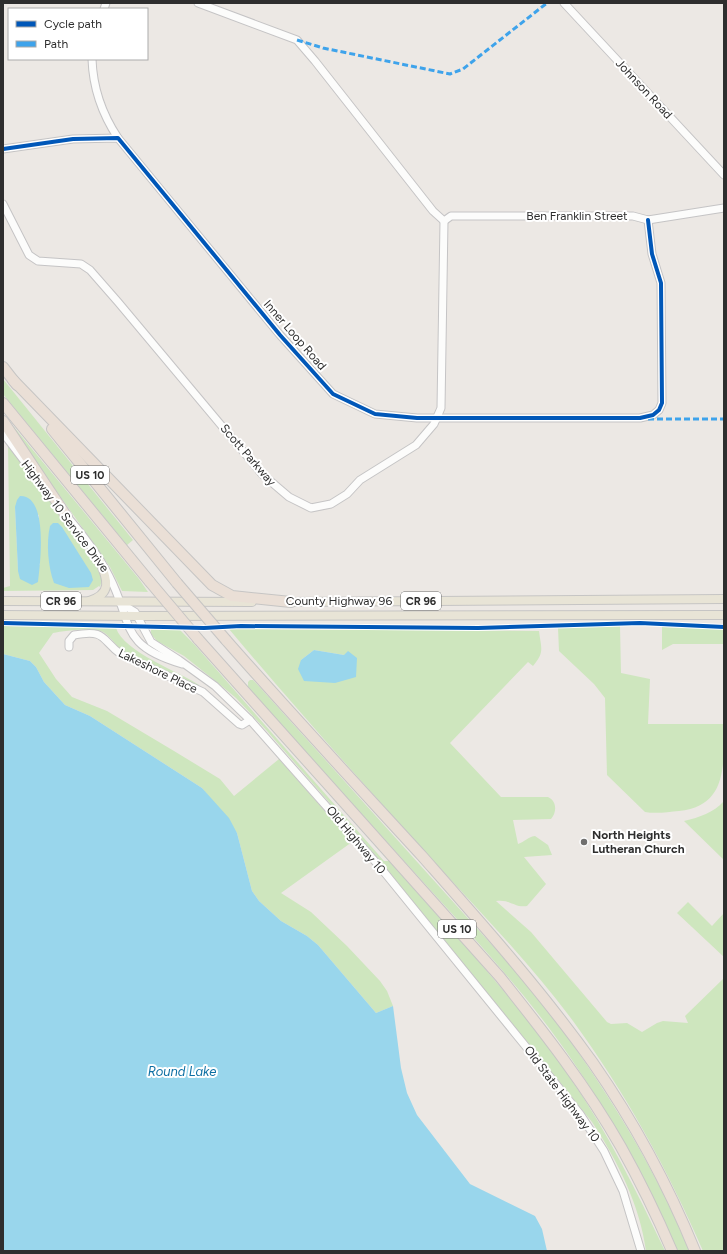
<svg xmlns="http://www.w3.org/2000/svg" width="727" height="1254" viewBox="0 0 727 1254" font-family="Figtree,sans-serif">
<rect width="100%" height="100%" fill="#ece8e4"/>
<g fill="#cee6be" fill-rule="evenodd">
<path d="M3 379 133 540 127 545 3 394Z"/>
<path d="M14 427 139 579 148 592 122 591 110 567 12 428Z"/>
<path d="M8 442 97 567 102 580 100 587 99 586 93 590 3 591V588L10 586ZM15 507 39 515 40 565 18 571Z"/>
<path d="M3 626 116 628C124 652 178 671 199 685L198 686 124 652C116 646 113 640 106 634 97 626 66 631 53 633L39 653 56 679 72 697 107 711 174 751 220 779 234 796 279 759 352 842 281 893 311 912 347 946 380 981 387 991 393 1006 376 1013 318 945 307 936 281 921 259 901 252 891 237 833 202 788 90 716 65 705 44 682 36 667 30 661 3 654Z"/>
<path d="M620 626 621 673 650 679 648 724H724C724 766 727 806 679 811 668 812 656 814 645 812L607 775 605 698 594 684 559 651 558 628Z"/>
<path d="M151 627 179 629 194 644 384 861H389C452 932 518 1001 571 1079 608 1133 637 1192 665 1251H646C640 1205 617 1160 592 1122L381 862 267 731 236 698 218 683 184 656 157 641 151 634Z"/>
<path d="M662 627 724 629V644H673L662 650Z"/>
<path d="M229 629 539 631C541 648 545 652 533 666L528 662 450 743 501 797H548C557 801 557 812 551 819L513 820 518 844C525 842 527 837 535 836L548 845 552 855 524 857 546 884 527 906C514 908 511 899 496 901L531 932 607 1022 611 1024 627 1023 642 1032 657 1023 663 1021 688 1023 685 1016 724 978V1251H703C668 1170 625 1092 573 1021 532 966 484 916 438 866 367 788 296 709 229 629ZM314 650 344 655 301 660Z"/>
<path d="M250 680H253L256 683 538 996C597 1076 652 1159 689 1251H678C647 1185 614 1121 572 1060 529 997 477 941 425 884 366 819 307 753 248 687V682Z"/>
<path d="M724 801V860L684 821C700 817 713 813 724 801Z"/>
<path d="M688 902 712 926 724 913V957L677 913Z"/>
</g>
<g fill="#99d6ec">
<path d="M20 496C49 495 40 565 38 582L32 585 20 579 18 571 15 507 17 500Z"/>
<path d="M53 523H58L62 527 91 573 93 580 89 587 69 588 54 583C48 567 46 543 50 526Z"/>
<path d="M314 650 344 655 348 651 357 658 356 677 335 683 304 681 298 669 301 660Z"/>
<path d="M3 654 30 661 36 667 44 682 65 705 90 716 202 788 229 818 237 833 252 891 259 901 281 921 307 936 318 945 376 1013 393 1006 401 1068 407 1093 417 1115 470 1184 535 1216 542 1229 547 1251H3Z"/>
</g>
<g fill="none" stroke-linecap="round" stroke-linejoin="round">
<defs>
<g id="minor">
<path d="M198 3 297 40 315 61 433 211 444 221 451 216H633L648 220 724 208"/>
<path d="M564 3 724 175"/>
<path d="M104 9 106 3"/>
<path d="M92 59C93 89 102 114 118 138"/>
<path d="M3 149 73 139 118 138 280 335 333 394 375 414 417 418H640L653 415 659 410 662 403 661 283 652 254 648 220"/>
<path d="M3 204 29 255 38 261 81 264 90 270 118 302 262 474 289 497 311 508 331 504 347 494 360 480 416 445 434 424 441 408 444 221"/>
<path d="M3 433 25 462"/>
<path d="M64 513C79 530 99 556 109 576 134 624 118 645 182 664"/>
<path d="M120 603 135 612 151 642 179 660 215 686 250 720 380 867 527 1048 580 1114 604 1151 623 1191 641 1251"/>
<path d="M69 647V641L74 635C108 629 100 640 122 655L203 692 239 724 242 725 250 720"/>
</g>
<g id="major">
<path d="M3 601 252 602"/>
<path d="M89 601C112 594 108 580 100 562"/>
<path d="M286 602 724 599"/>
<path d="M3 615 138 616 724 615"/>
</g>
<g id="highway">
<path d="M3 367 17 385"/>
<path d="M13 380 212 585 232 596 291 602"/>
<path d="M3 403 150 582"/>
<path d="M3 421 67 517"/>
<path d="M52 429 177 583"/>
<path d="M198 639 500 977C543 1031 587 1087 621 1147 640 1181 657 1216 672 1251"/>
<path d="M226 640C290 713 356 784 422 856 481 923 541 990 593 1063 634 1122 668 1185 695 1251"/>
</g>
</defs>
<use href="#minor" stroke="#c5c4c5" stroke-width="9"/>
<use href="#major" stroke="#c6c5c4" stroke-width="10"/>
<use href="#highway" stroke="#c6c5c4" stroke-width="12"/>
<use href="#minor" stroke="#fcfcfb" stroke-width="7"/>
<use href="#major" stroke="#e8e4d6" stroke-width="8"/>
<use href="#highway" stroke="#eadfd6" stroke-width="10"/>
<defs>
<g id="highway-bridge">
<path d="M150 582 198 639"/>
<path d="M177 583 226 640"/>
</g>
</defs>
<use href="#highway-bridge" stroke="#c6c5c4" stroke-width="12" stroke-linecap="butt"/>
<use href="#highway-bridge" stroke="#eadfd6" stroke-width="10"/>
<g stroke="#3ea3eb" stroke-width="3" stroke-dasharray="6 3" stroke-linecap="butt">
<path d="M297 40 323 48 450 74 463 69 547 3"/>
<path d="M648 419H724"/>
</g>
<defs>
<g id="cycleway">
<path d="M3 149 73 139 118 138 280 335 333 394 375 414 417 418H640L653 415 659 410 662 403 661 283 652 254 648 220"/>
<path d="M3 623 204 628 241 626 478 628 640 623 724 627"/>
</g>
</defs>
<use href="#cycleway" stroke="#fff" stroke-width="6"/>
<use href="#cycleway" stroke="#0057b8" stroke-width="4"/>
</g>
<circle fill="#706f6e" stroke="#fff" stroke-width="1.5" cx="584" cy="842" r="4"/>
<g text-anchor="middle" dominant-baseline="central" stroke-width="4" stroke-linejoin="round" paint-order="stroke">
<g fill="#fff" stroke="#6d6d6d" stroke-width="1">
<rect x="71" y="466" width="38" height="18" rx="3"/>
<rect x="41" y="592" width="40" height="18" rx="3"/>
<rect x="401" y="592" width="40" height="18" rx="3"/>
<rect x="438" y="920" width="38" height="18" rx="3"/>
</g>
<g font-size="11" font-weight="bold" fill="#2e2e2e">
<text x="90" y="475">US 10</text>
<text x="61" y="601">CR 96</text>
<text x="421" y="601">CR 96</text>
<text x="457" y="929">US 10</text>
</g>
<g font-size="12" fill="#2e2e2e" stroke="#fff">
<text transform="translate(644 89) rotate(47)">Johnson Road</text>
<text x="577" y="216">Ben Franklin Street</text>
<text transform="translate(295 335) rotate(49)">Inner Loop Road</text>
<text transform="translate(248 455) rotate(49)">Scott Parkway</text>
<text transform="translate(65 516) rotate(53)">Highway 10 Service Drive</text>
<text x="339" y="601">County Highway 96</text>
<text transform="translate(158 671) rotate(26)">Lakeshore Place</text>
<text transform="translate(356 840) rotate(50)">Old Highway 10</text>
<text transform="translate(562 1094) rotate(53)">Old State Highway 10</text>
</g>
<g font-size="12" font-weight="bold" fill="#2e2e2e" stroke="#fff" text-anchor="start">
<text x="592" y="835">North Heights<tspan x="592" dy="14">Lutheran Church</tspan></text>
</g>
<g font-size="13" font-style="italic" fill="#0d6fa3" stroke="#fff">
<text x="182" y="1071">Round Lake</text>
</g>
</g>
<rect width="727" height="1254" fill="none" stroke="#2e2e2e" stroke-width="8"/>
<rect x="8" y="8" width="140" height="52" fill="#ffffff" stroke="#ababab"/>
<rect x="16" y="21" width="20" height="6" fill="#0057b8" stroke="#ababab"/>
<text x="44" y="28" font-size="12" fill="#2e2e2e">Cycle path</text>
<rect x="16" y="41" width="20" height="6" fill="#3ea3eb" stroke="#ababab"/>
<text x="44" y="48" font-size="12" fill="#2e2e2e">Path</text>
</svg>
